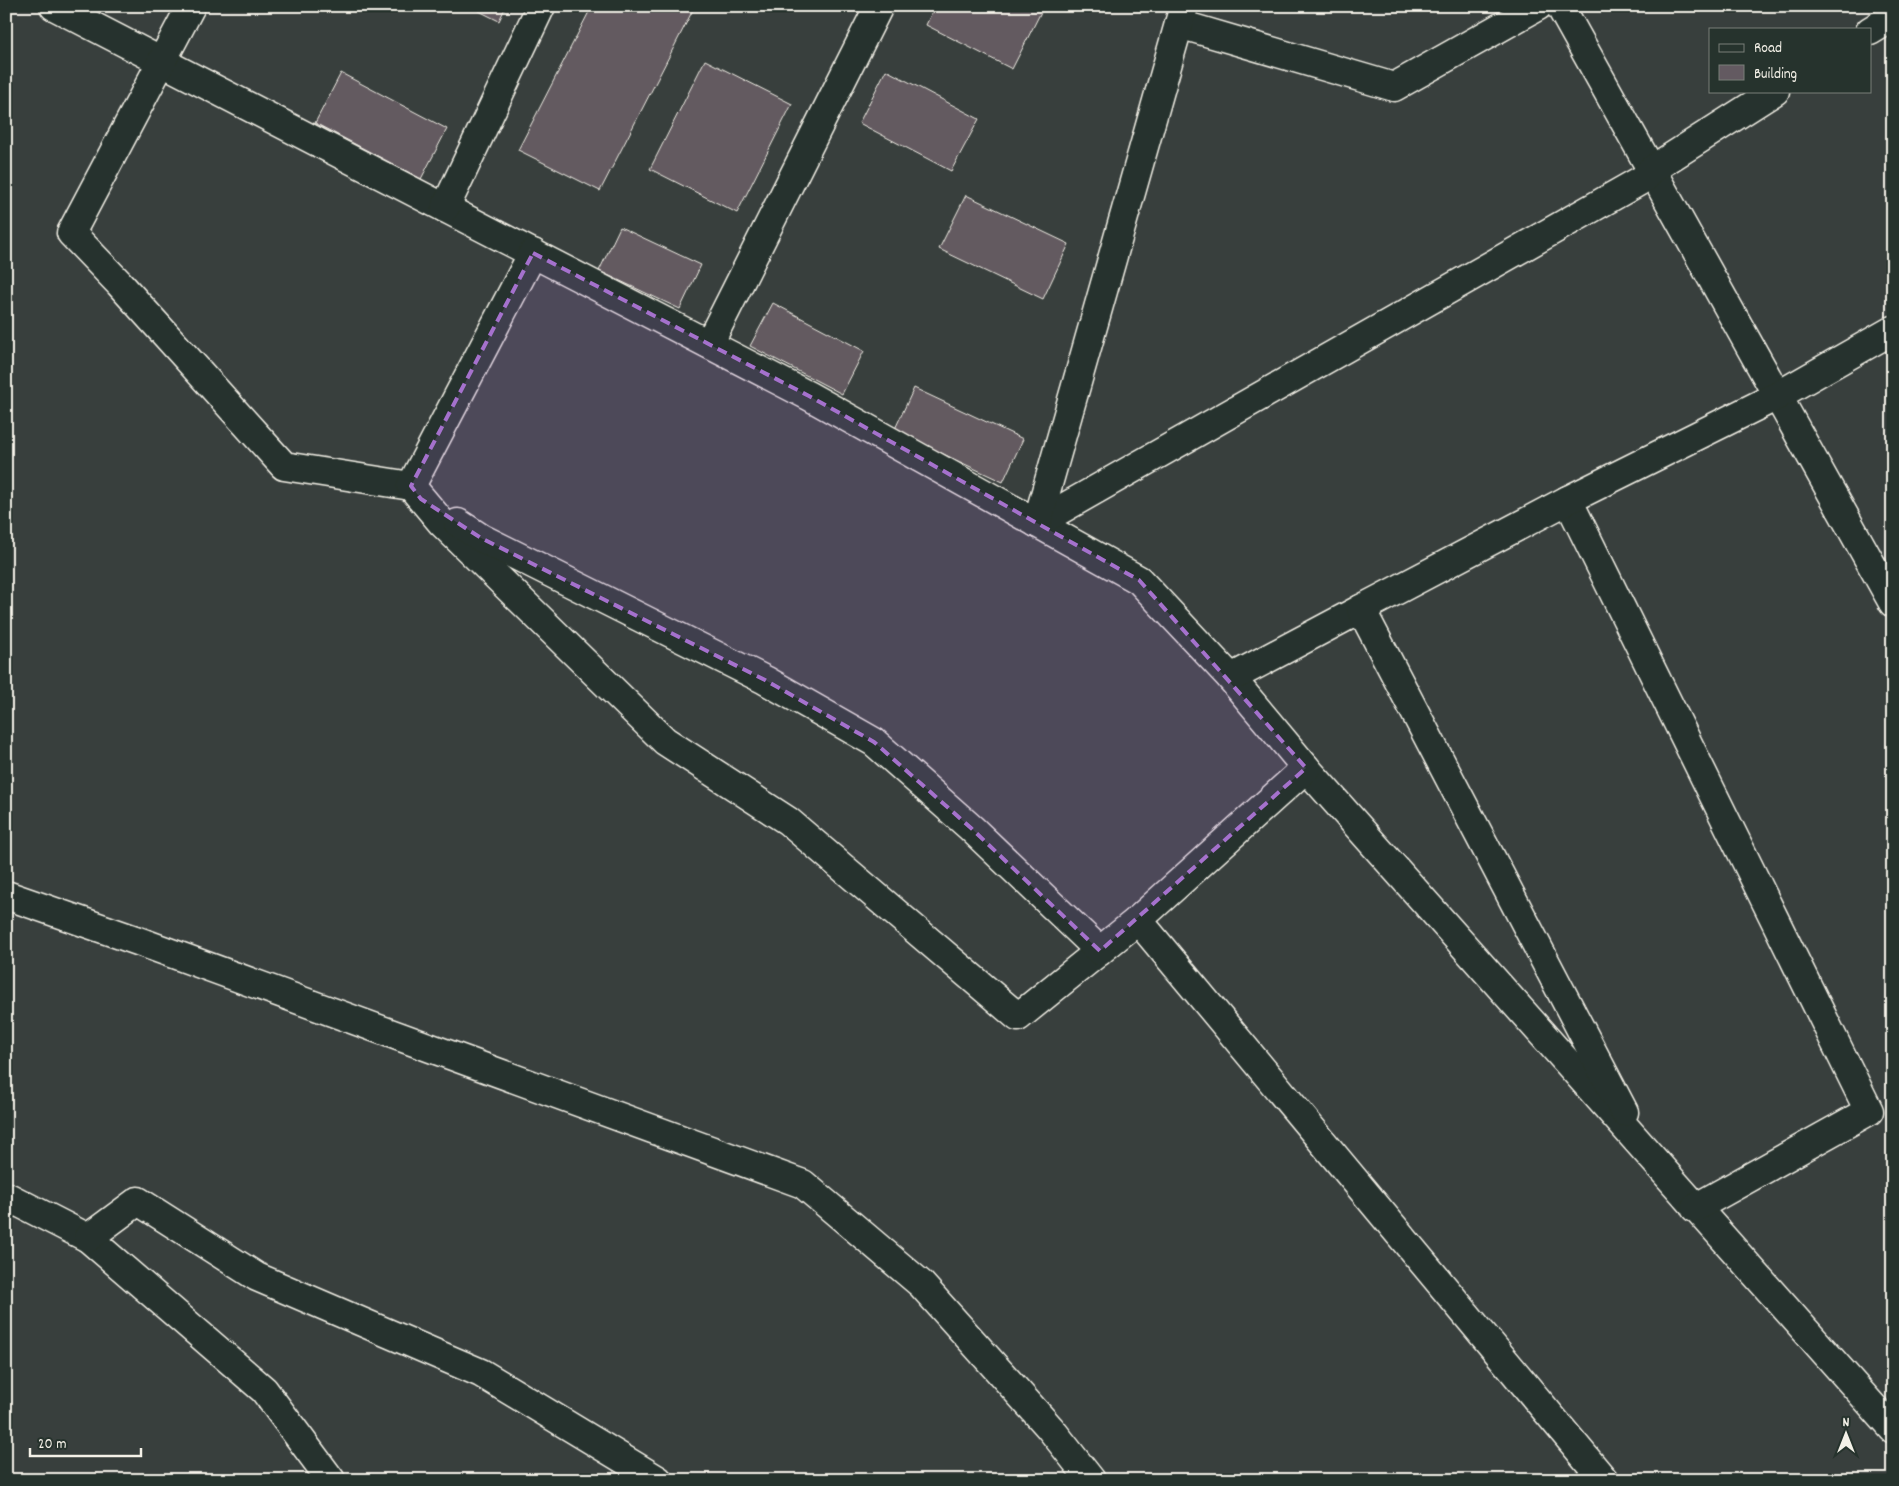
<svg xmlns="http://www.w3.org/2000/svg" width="1899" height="1486" viewBox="0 0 1899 1486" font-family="Dekko,sans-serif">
<rect width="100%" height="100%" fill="#383f3d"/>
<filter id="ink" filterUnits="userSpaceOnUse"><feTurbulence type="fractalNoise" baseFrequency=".02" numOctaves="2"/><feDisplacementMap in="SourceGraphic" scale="10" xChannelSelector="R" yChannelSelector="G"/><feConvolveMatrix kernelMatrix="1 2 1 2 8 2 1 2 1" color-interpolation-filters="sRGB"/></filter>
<g filter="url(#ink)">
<g fill="#635a61" stroke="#f4f1e8">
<path d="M469 6H506L499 21Z"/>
<path d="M592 6H695L600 191 518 150Z"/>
<path d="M935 6H1044L1012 69 926 25Z"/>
<path d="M705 60 792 104 737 213 650 169Z"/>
<path d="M886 70 979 119 951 171 859 123Z"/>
<path d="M341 73 447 129 421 179 315 123Z"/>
<path d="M966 195 1069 244 1043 299 939 249Z"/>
<path d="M620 227 701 265 680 309 599 271Z"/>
<path d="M773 303 864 351 842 394 750 346Z"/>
<path d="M914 388 1023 439 1003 482 894 431Z"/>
</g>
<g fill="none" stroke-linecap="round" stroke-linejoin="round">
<defs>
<g id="minor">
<path d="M54 6 809 396 1139 580 1231 678 1306 768 1893 1429"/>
<path d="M191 6 71 233 119 283 284 466 411 486"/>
<path d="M1560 6 1893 603"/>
<path d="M1179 24 1394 87 1538 6"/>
<path d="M1870 31 1893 17"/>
<path d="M445 208 541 6"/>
<path d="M533 253 411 486 442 523 665 741 788 821 1018 1017 1138 920"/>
<path d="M709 344 879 6"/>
<path d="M1568 500 1869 1111 1695 1208"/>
<path d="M458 523 481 538 765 680 874 742 971 828 1100 951"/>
<path d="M1037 523 1645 178 1651 170 1775 91"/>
<path d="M1037 523 1184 6"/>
<path d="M1231 678 1361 609"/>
<path d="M1306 768 1138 920 1604 1480"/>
<path d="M6 895 138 941 803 1184 921 1284 1050 1428 1091 1480"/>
<path d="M1624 1112 1361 609 1568 500 1777 396 1893 330"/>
<path d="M6 1196 88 1238 264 1390 331 1480"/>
<path d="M88 1238 138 1201 257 1277 481 1373 658 1480"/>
</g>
</defs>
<use href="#minor" stroke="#f4f1e8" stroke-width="31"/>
<use href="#minor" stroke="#26332d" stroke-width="28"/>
</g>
</g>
<path fill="#a571cd" fill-opacity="0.2" stroke="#a571cd" stroke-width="4" stroke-dasharray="10 6" stroke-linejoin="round" d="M533 253 809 396 1139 580 1306 768 1100 951 971 828 874 742 765 680 481 538 421 499 411 486Z"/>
<rect width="1899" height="1486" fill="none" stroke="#26332d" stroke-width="25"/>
<rect x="12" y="12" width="1874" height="1461" fill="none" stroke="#f4f1e8" stroke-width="2" filter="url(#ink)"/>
<rect x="1709" y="28" width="162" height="65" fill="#26332d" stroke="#787f78"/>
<rect x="1719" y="44" width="25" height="8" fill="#26332d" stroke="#787f78"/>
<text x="1754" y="52" font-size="15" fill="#f4f1e8">Road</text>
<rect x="1719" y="65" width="25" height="15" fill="#635a61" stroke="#787f78"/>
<text x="1754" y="78" font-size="15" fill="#f4f1e8">Building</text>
<g transform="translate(1846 1434)" stroke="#26332d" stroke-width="4" paint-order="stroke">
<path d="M0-4L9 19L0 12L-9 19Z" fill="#f4f1e8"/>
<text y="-8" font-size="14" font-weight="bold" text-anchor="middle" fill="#f4f1e8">N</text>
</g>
<path d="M30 1448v8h111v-8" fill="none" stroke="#f4f1e8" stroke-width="2.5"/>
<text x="38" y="1448" font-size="15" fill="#f4f1e8" stroke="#26332d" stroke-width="4" paint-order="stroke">20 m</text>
</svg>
